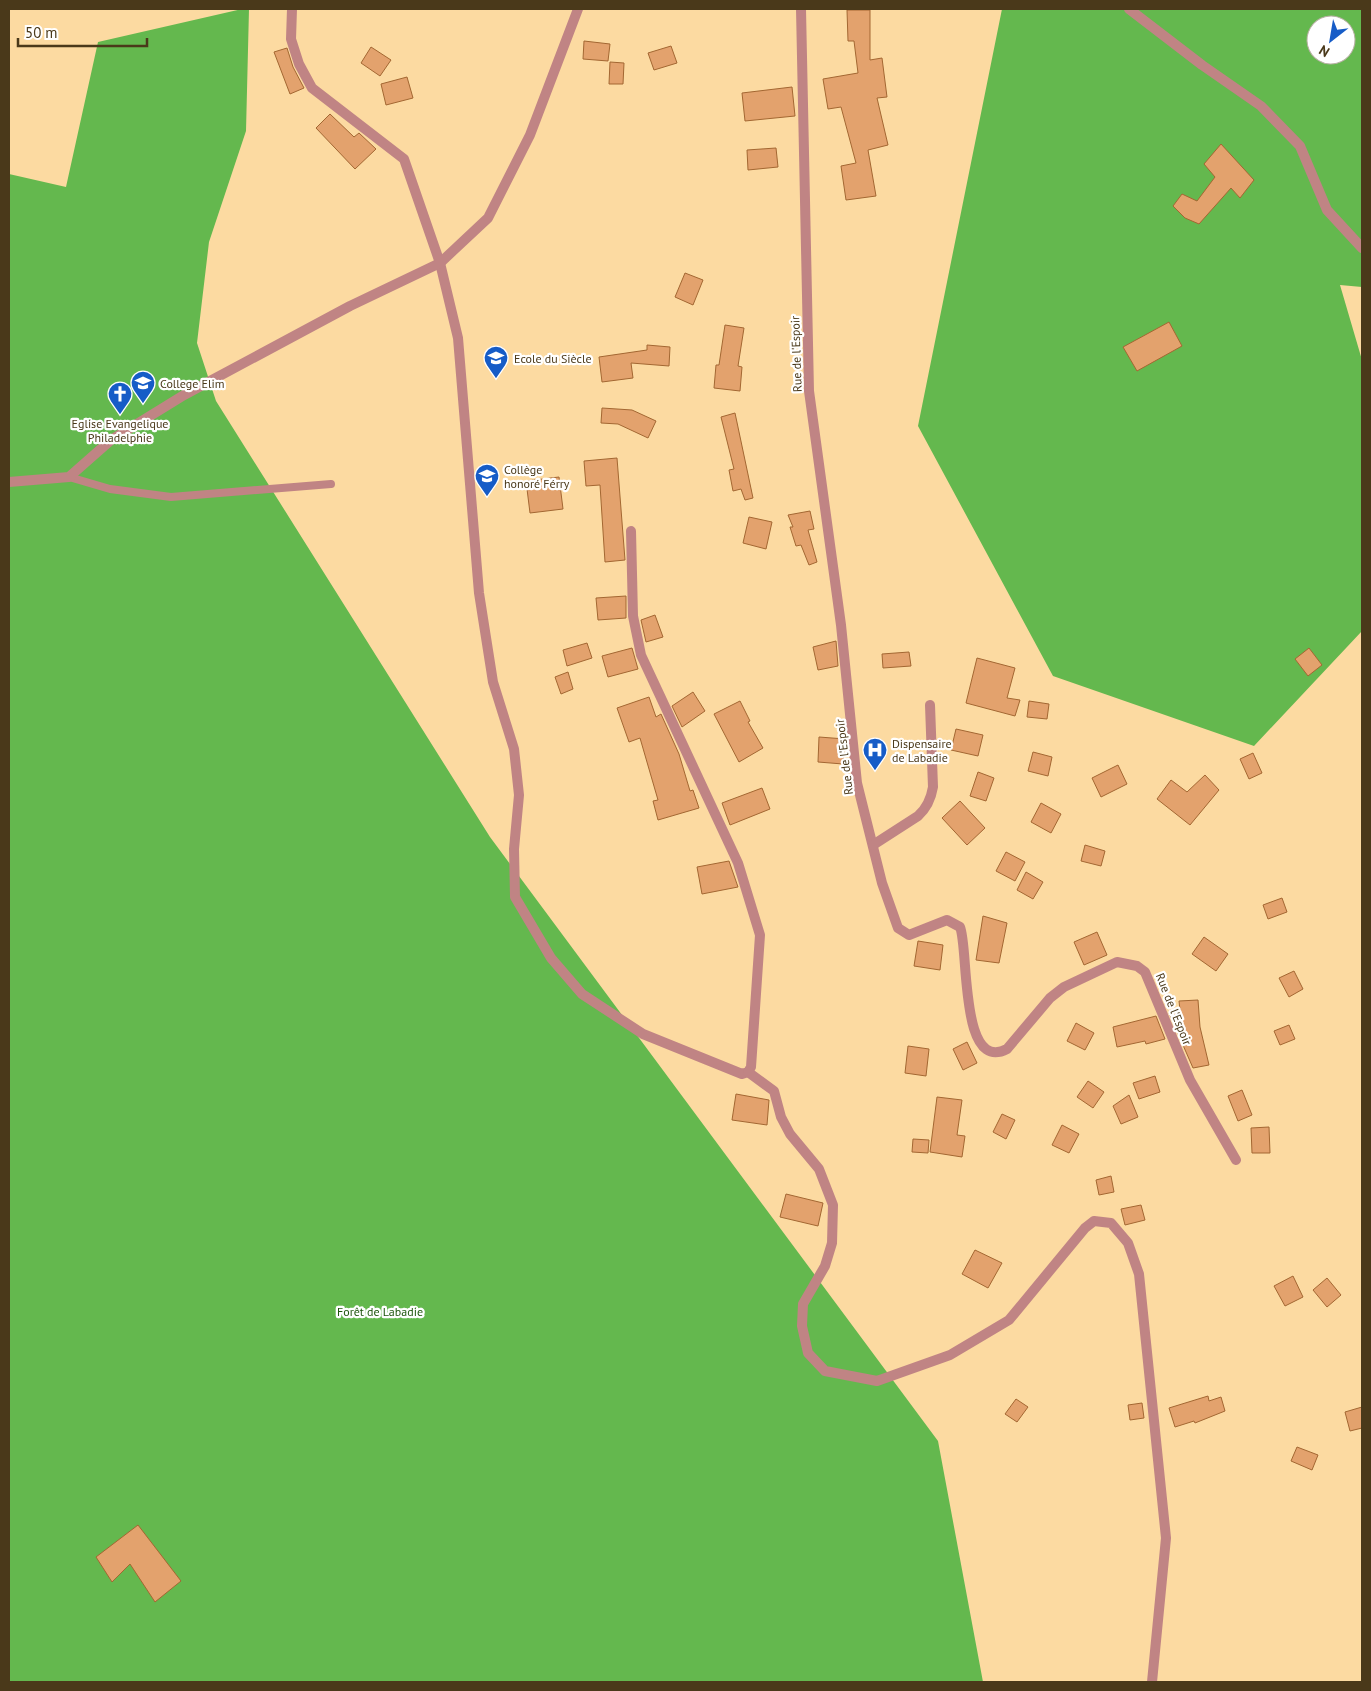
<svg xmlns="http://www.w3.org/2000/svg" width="1371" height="1691" viewBox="0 0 1371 1691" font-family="'PT Sans',sans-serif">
<rect width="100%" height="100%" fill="#fcdaa1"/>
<g fill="#64b84e" fill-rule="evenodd">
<path d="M242 9H249L246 131 209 242 197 343 216 401 490 837 938 1441 983 1682H9V174L66 187 98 42Z"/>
<path d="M1002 9H1362V287L1340 285 1362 360V631L1254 746 1053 676 918 426ZM1316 25H1346V55H1316Z"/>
</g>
<g fill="#e3a26d" stroke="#a36732">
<path d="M847 10H870V60L882 58 887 97 877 98 888 145 868 150 876 196 846 200 841 166 856 163 841 107 828 109 823 79 858 73 854 41H848Z"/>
<path d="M584 41 610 44 608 61 583 59Z"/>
<path d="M671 46 677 63 654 70 648 53Z"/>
<path d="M371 47 391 60 380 76 361 63Z"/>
<path d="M287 48 293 67 304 88 290 94 274 52Z"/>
<path d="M610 62 624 63 623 84H609Z"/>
<path d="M407 77 413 98 386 105 381 84Z"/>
<path d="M792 87 795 116 745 121 742 93Z"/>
<path d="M330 114 354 137 359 133 376 149 355 169 316 128Z"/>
<path d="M1221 144 1254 180 1240 198 1231 188 1199 224 1185 218 1173 206 1182 194 1197 201 1215 177 1204 164Z"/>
<path d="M776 148 778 167 748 170 747 150Z"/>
<path d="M685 273 703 280 693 305 675 297Z"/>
<path d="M1169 322 1182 346 1137 371 1123 347Z"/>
<path d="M725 325 744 328 738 366 742 367 740 391 714 388 716 365H719Z"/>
<path d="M647 345 670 347 669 366 631 363 633 378 602 382 599 357 647 350Z"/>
<path d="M602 408 632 410 656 421 648 438 618 424 601 423Z"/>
<path d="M735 413 753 498 745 500 741 489 733 491 729 470 734 469 721 417Z"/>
<path d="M617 458 625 560 605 562 600 485 586 486 584 461Z"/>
<path d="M559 477 563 509 530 513 526 481Z"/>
<path d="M810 511 814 529 808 530 817 562 809 565 801 545 796 546 790 527H793L788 515Z"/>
<path d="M749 517 772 522 766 549 743 543Z"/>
<path d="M626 596V618L598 620 596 598Z"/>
<path d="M655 615 663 637 646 642 641 620Z"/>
<path d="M836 641 838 666 818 670 813 647Z"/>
<path d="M587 643 592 658 567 666 563 650Z"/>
<path d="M632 648 638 669 608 677 602 656Z"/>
<path d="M1309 648 1322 665 1308 676 1295 659Z"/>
<path d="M909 652 911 666 883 668 882 654Z"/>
<path d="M977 658 1015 668 1007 698 1020 700 1015 716 966 703Z"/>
<path d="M568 672 573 689 561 694 555 677Z"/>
<path d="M693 692 705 711 682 727 672 706Z"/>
<path d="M649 697 656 717 661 714 679 754 690 791 693 790 699 808 658 820 653 801 658 800 640 738 629 742 617 708Z"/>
<path d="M740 701 750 721 748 722 763 748 739 762 714 714Z"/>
<path d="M1029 701 1049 704 1047 719 1027 717Z"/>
<path d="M956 729 983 735 978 756 951 750Z"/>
<path d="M819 737 845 739 843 764 818 762Z"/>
<path d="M1033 752 1052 757 1048 776 1028 771Z"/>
<path d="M1253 753 1262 773 1249 779 1240 759Z"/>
<path d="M1118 765 1127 784 1101 797 1092 778Z"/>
<path d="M978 772 994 778 986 801 970 796Z"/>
<path d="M1205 775 1219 790 1190 825 1157 799 1171 780 1187 792Z"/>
<path d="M762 788 770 809 730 825 722 803Z"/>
<path d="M960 801 985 828 967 845 942 818Z"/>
<path d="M1041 803 1061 814 1051 833 1031 822Z"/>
<path d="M1085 845 1105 851 1101 866 1081 861Z"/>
<path d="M1006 852 1025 862 1015 881 996 871Z"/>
<path d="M729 861 738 887 702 894 697 867Z"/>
<path d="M1026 872 1043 882 1033 899 1017 890Z"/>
<path d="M1282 898 1287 912 1268 919 1263 905Z"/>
<path d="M983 916 1007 923 999 963 976 960Z"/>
<path d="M1097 932 1107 955 1084 965 1074 942Z"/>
<path d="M1204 937 1228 954 1216 971 1192 954Z"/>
<path d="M918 941 943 945 940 970 914 966Z"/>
<path d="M1294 971 1303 989 1289 997 1279 978Z"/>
<path d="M1198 1000 1200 1027 1209 1065 1193 1068 1169 1013 1180 1010 1179 1001Z"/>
<path d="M1156 1016 1165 1039 1146 1044 1145 1041 1117 1047 1113 1027Z"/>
<path d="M1076 1023 1094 1033 1085 1050 1067 1041Z"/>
<path d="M1289 1025 1295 1039 1280 1045 1274 1031Z"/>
<path d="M967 1042 977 1063 963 1070 953 1049Z"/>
<path d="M908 1046 929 1049 926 1076 905 1073Z"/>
<path d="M1155 1076 1160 1092 1139 1099 1133 1083Z"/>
<path d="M1088 1081 1104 1092 1093 1108 1077 1097Z"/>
<path d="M1242 1090 1252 1115 1238 1121 1228 1096Z"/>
<path d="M736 1094 769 1100 767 1125 732 1120Z"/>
<path d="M1129 1095 1138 1117 1121 1124 1113 1106Z"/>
<path d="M937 1097 962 1100 957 1135 965 1136 962 1157 930 1152Z"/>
<path d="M1002 1114 1015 1120 1006 1139 993 1132Z"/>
<path d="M1062 1125 1079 1134 1069 1153 1052 1145Z"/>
<path d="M1269 1127 1270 1153H1252L1251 1128Z"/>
<path d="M913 1139 929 1140 928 1153 912 1152Z"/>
<path d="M1111 1176 1114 1192 1099 1195 1096 1180Z"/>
<path d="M786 1194 823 1203 818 1226 780 1217Z"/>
<path d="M1141 1205 1145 1220 1125 1225 1121 1209Z"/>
<path d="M975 1250 1002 1263 988 1288 962 1274Z"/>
<path d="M1293 1276 1303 1297 1285 1306 1274 1286Z"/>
<path d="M1327 1278 1341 1295 1327 1307 1313 1290Z"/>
<path d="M1208 1396 1209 1401 1221 1397 1225 1411 1195 1423 1194 1421 1175 1427 1169 1408Z"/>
<path d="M1016 1399 1028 1407 1017 1422 1005 1414Z"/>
<path d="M1142 1403 1144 1418 1130 1420 1128 1405Z"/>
<path d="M1362 1407V1428L1350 1431 1345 1412Z"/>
<path d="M1297 1447 1318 1455 1312 1470 1291 1461Z"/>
<path d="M138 1525 181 1581 155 1602 130 1564 112 1582 96 1557Z"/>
</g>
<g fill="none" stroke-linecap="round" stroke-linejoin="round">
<path stroke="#c08484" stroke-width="8" d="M69 477 110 489 171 497 331 484"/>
<g stroke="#c08484" stroke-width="10">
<path d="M292 9 291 39 299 64 312 88 404 159 440 263 458 338 479 593 493 682 514 749 519 795 514 849 515 897 551 958 582 994 643 1034 742 1074 748 1072 751 1067 760 935 738 863 641 655 633 616 631 531"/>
<path d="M801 9 809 391 841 625 857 783 882 883 898 928 909 935 947 920 960 927C969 947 959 1074 1007 1049L1050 998 1064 987 1117 962 1137 966 1145 972 1190 1080 1236 1160"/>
<path d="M1129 9 1202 65 1261 106 1300 146 1327 210 1362 248"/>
<path d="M873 845 918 816C927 808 931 799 933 787L930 705"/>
<path d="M748 1072 774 1091 781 1117 790 1134 819 1169 833 1205 832 1243 825 1266 803 1304 802 1326 808 1353 825 1371 877 1381 950 1355 1009 1320 1085 1228 1094 1221 1111 1223 1128 1243 1139 1274 1166 1538 1152 1682"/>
</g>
<path stroke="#c08484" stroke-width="10" d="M9 482 69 477 111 440 184 395 350 306 440 263 488 218 530 135 578 9"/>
</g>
<defs>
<symbol id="school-pin" viewBox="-11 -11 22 30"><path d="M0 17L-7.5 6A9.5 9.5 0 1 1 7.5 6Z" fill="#165cc7" stroke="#fff"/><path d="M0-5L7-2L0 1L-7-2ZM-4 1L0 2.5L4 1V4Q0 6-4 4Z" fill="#fff"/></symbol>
<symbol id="university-pin" viewBox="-11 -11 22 30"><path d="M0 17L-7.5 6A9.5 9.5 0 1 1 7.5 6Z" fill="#165cc7" stroke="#fff"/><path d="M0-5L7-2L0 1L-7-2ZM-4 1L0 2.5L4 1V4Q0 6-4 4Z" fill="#fff"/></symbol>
<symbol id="church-pin" viewBox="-11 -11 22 30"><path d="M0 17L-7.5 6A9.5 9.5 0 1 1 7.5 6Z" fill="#165cc7" stroke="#fff"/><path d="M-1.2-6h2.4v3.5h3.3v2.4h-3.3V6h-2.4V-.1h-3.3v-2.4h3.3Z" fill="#fff"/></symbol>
<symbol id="hospital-pin" viewBox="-11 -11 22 30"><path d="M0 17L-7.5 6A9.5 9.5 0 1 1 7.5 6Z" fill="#165cc7" stroke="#fff"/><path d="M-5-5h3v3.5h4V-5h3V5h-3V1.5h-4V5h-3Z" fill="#fff"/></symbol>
</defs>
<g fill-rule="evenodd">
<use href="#school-pin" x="482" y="344" width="28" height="38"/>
<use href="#university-pin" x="129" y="369" width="28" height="38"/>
<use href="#church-pin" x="106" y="380" width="28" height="38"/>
<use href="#school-pin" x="473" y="462" width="28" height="38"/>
<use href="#hospital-pin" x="861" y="736" width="28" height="38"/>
</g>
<g text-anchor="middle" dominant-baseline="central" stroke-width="4.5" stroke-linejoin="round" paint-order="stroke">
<g font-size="12" fill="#4a391a" stroke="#fff">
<text transform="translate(796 354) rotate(-92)">Rue de l'Espoir</text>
<text transform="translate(844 757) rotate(-97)">Rue de l'Espoir</text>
<text transform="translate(1174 1009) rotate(68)">Rue de l'Espoir</text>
</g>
<g font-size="12" fill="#4a391a" stroke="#fff" text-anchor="start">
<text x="514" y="358">Ecole du Siècle</text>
<text x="160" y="383">College Elim</text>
<text x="120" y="423" text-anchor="middle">Eglise Evangelique<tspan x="120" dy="14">Philadelphie</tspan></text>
<text x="504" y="469">Collège<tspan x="504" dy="14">honoré Férry</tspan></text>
<text x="892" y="743">Dispensaire<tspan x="892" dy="14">de Labadie</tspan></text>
</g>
<g font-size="12" fill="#1e550d" stroke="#fff">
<text x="380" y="1311">Forêt de Labadie</text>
</g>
</g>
<rect width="1371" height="1691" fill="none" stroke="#4a391a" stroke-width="20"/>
<g transform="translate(1331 40) rotate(211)"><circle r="24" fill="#ffffff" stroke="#b7b0a3"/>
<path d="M0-4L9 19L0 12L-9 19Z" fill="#165cc7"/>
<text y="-8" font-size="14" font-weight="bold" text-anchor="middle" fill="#4a391a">N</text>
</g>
<path d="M18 38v8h129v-8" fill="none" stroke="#4a391a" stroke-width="2.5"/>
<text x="25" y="38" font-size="15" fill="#4a391a" stroke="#ffffff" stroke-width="4" paint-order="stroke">50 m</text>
</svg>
